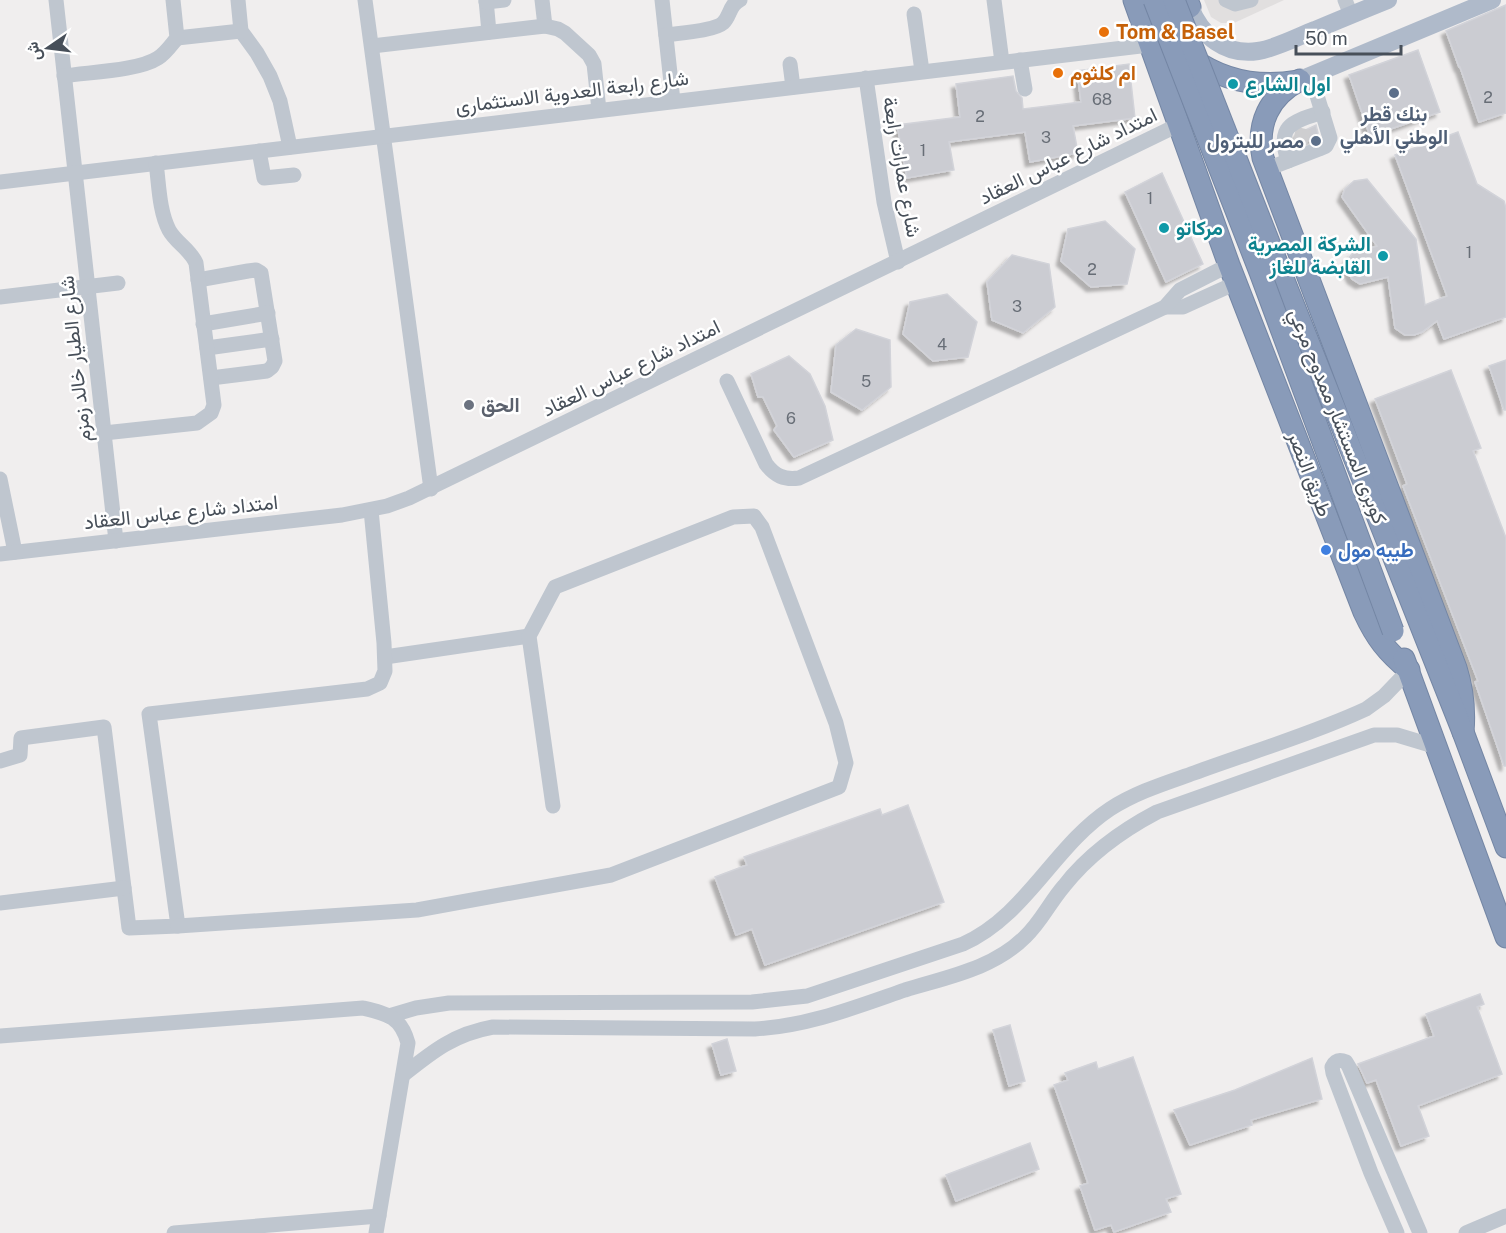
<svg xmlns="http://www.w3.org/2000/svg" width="1506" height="1233" viewBox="0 0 1506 1233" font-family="'Public Sans',Vazirmatn,sans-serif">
<defs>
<filter id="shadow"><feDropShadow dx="-4.5" dy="4.5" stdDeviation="1.5" flood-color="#0004"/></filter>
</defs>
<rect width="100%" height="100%" fill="#f0eeee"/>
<path fill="#e1dfdf" d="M1204 0H1284L1234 23H1221L1211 17Z"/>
<g fill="#cbccd2" stroke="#d2d3d9" stroke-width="1.5" filter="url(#shadow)">
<path d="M1506 5V113L1479 122 1460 67H1459L1446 31Z"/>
<path d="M1418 50 1440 112 1370 136 1349 75Z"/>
<path d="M1129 64 1135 118 1073 126 1078 153 1030 162 1025 132 949 142 954 170 907 178 897 125 960 117 956 84 1013 76 1016 91 1022 98 1023 109 1081 102 1077 71Z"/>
<path d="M1316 125 1318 133 1316 138 1294 145 1297 134Z"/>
<path d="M1458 132 1477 184 1504 201 1506 208V317L1444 339 1437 321 1422 332 1414 335H1405L1395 328 1388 277 1360 284 1352 279 1349 273 1347 266 1348 259 1352 254 1377 246 1342 197 1345 189 1354 181 1367 179 1416 239 1425 305 1447 296 1395 155Z"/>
<path d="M1162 173 1203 264 1166 282 1125 192Z"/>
<path d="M1105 221 1135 249 1127 284 1091 287 1061 261 1068 229Z"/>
<path d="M1012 255 1049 264 1055 307 1023 333 992 320 987 282Z"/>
<path d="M947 294 977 322 968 357 933 361 903 334 910 302Z"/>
<path d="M856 329 890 340 891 387 862 410 831 392 836 345Z"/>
<path d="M789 356 810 374 825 406 833 440 794 457 774 430 777 426 763 397H758L751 374Z"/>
<path d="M1506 360V410H1504L1489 366Z"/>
<path d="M1451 370 1481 448 1473 451 1506 538V766H1504L1475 682 1478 681 1403 486 1407 484 1375 399Z"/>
<path d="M908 805 944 902 765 965 752 929 736 935 715 877 747 865 744 857 880 809 882 815Z"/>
<path d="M1480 994 1484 1004 1477 1007 1502 1074 1418 1106 1429 1136 1401 1146 1376 1080 1367 1083 1358 1064 1434 1036 1426 1014Z"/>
<path d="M1010 1025 1025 1081 1009 1086 993 1030Z"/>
<path d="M727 1039 736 1071 721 1075 712 1044Z"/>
<path d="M1133 1057 1181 1194 1166 1199 1171 1212 1114 1232 1111 1225 1095 1230 1080 1186 1088 1183 1054 1085 1068 1080 1065 1073 1096 1062 1098 1069Z"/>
<path d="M1312 1058 1322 1099 1251 1120 1252 1125 1190 1145 1174 1110 1235 1090Z"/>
<path d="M1030 1143 1039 1169 956 1201 946 1175Z"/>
</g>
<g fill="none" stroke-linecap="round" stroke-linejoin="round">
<path stroke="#ceced0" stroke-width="15" stroke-dasharray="15 8" stroke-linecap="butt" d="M1300 143 1304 127"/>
<defs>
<g id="highway">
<path d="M1134 0 1229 265 1364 612C1376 638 1387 652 1409 670"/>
<path d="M1187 0 1190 7"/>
<path d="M1191 58C1223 81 1259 88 1298 81"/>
<path d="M1300 80C1269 96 1256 124 1263 158L1456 668C1463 690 1465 709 1463 732"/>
<path d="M1277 263 1463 732 1506 847"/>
<path d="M1404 659 1506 937"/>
</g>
</defs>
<use href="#highway" stroke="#7486a4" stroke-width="23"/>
<g stroke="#bfc6cf" stroke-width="15">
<path d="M56 0 116 541"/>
<path d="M238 0 241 31 257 53 270 76 280 101 290 147"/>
<path d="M365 0 431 489"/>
<path d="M486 0 489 32"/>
<path d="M542 0 545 26"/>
<path d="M662 0 673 101"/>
<path d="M994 0 1002 62"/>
<path d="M1226 0 1235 4 1251 0"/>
<path d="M1345 0 1351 15"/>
<path d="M486 2 504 0"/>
<path d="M914 14 922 71"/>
<path d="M666 35C679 33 714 31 723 23 731 15 729 5 740 0"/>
<path d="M177 38 241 31"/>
<path d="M372 46 545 26 558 29 565 33 589 55 594 64 599 110"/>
<path d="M1020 60 1025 89"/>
<path d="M790 64 793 87"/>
<path d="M64 76C89 72 138 71 158 58 166 53 171 45 177 38L173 0"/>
<path d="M866 78 884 202 898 262"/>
<path d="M259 151 264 178 294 175"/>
<path d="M1288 161C1276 125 1292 122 1323 112"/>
<path d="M1267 169 1319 149 1326 146 1330 138 1311 76"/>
<path d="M0 182 1149 45"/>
<path d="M198 280 248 271 256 270 261 273 275 361 272 367 267 371 211 378"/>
<path d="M0 297 118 283"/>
<path d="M1165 307H1183L1236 283"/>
<path d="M203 324 268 313"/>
<path d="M207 348 272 339"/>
<path d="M727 381 766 464C775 476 784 480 799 478L1165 307 1180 290 1229 265"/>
<path d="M104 433 197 423 211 413 214 405 196 263C190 249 176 243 169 230 159 211 159 184 156 163"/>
<path d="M0 479 15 552"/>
<path d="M0 554 342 515 387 506 409 498 1178 125"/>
<path d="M385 657 529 636"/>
<path d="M0 761 20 755 21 738 104 727 129 928 178 926 149 714 367 689 380 683 385 671 384 643 371 510"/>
<path d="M0 903 124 888"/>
<path d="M178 926 417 910 611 875 839 787 846 763 836 723 762 527 754 516 733 517 555 587 529 636 553 806"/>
<path d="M389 1016 416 1008 449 1003 752 1002 807 996 963 944C1026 916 1054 846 1110 809 1136 792 1166 783 1194 773 1251 752 1312 734 1366 709L1384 696 1409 670"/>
<path d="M0 1036 363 1008C388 1014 401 1017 408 1043L376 1233"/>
<path d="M403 1075C433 1051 454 1034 493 1027L755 1029C808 1026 856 1007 905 990 947 977 993 969 1025 937 1041 922 1050 902 1064 886 1089 854 1121 831 1157 812L1374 735H1397L1437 747"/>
<path d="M174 1233 379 1216"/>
<path d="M1397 1233 1371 1173 1333 1073 1332 1067C1335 1061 1339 1059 1346 1062L1349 1067 1420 1233"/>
<path d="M1466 1233 1506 1216"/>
</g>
<g stroke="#afbaca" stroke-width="18">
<path d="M1190 7C1201 36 1226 56 1258 51 1277 48 1297 37 1315 30 1339 20 1363 10 1388 0"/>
<path d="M1300 80 1492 0"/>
</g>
<use href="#highway" stroke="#899bb9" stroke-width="21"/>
<defs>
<g id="highway-bridge">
<path d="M1154 0 1260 272 1393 631"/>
<path d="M1174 0 1277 263"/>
</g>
</defs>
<use href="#highway-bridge" stroke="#7486a4" stroke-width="23" stroke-linecap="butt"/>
<use href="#highway-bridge" stroke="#899bb9" stroke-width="21"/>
</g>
<g fill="#e8710a" stroke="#fff" stroke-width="2">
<circle cx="1104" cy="32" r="6"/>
<circle cx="1058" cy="73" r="6"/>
</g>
<g fill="#0f9aa8" stroke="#fff" stroke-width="2">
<circle cx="1233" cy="84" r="6"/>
<circle cx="1164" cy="228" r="6"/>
<circle cx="1383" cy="256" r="6"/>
</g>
<g fill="#5c6f8a" stroke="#fff" stroke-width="2">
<circle cx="1394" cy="93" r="6"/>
<circle cx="1316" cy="141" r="6"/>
</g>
<circle fill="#6b7280" stroke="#fff" stroke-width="2" cx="469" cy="405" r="6"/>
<circle fill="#3f7fe0" stroke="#fff" stroke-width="2" cx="1326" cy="550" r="6"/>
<g text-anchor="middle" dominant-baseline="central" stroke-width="5" stroke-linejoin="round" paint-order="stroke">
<g font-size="16" fill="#686e77">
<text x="1488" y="97">2</text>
<text x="1102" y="99">68</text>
<text x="980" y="116">2</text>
<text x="1046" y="137">3</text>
<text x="923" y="150">1</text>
<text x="1150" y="198">1</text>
<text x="1469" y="252">1</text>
<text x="1092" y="269">2</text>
<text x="1017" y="306">3</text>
<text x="942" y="344">4</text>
<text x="866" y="381">5</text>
<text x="791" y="418">6</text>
</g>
<g font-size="20" font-weight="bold" fill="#c56008" stroke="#fff" text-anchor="start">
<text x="1116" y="32">Tom &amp; Basel</text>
<text x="1070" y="73">ام كلثوم</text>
</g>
<g font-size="20" font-weight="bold" fill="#0d838f" stroke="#fff" text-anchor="start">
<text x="1245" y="84">اول الشارع</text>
<text x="1176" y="228">مركاتو</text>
<text x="1371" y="244" text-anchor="end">الشركة المصرية<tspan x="1371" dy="23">القابضة للغاز</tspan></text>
</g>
<g font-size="20" fill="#474f59" stroke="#fff">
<text transform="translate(572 92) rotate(-7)">شارع رابعة العدوية الاستثمارى</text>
<text transform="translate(1068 156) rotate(-26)">امتداد شارع عباس العقاد</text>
<text transform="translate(902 167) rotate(80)">شارع عمارات رابعة</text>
<text transform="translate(75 359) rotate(-96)">شارع الطيار خالد زمزم</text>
<text transform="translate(631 368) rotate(-26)">امتداد شارع عباس العقاد</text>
<text transform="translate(1338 416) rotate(68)">كوبرى المستشار ممدوح مرعي</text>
<text transform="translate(1310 474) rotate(69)">طريق النصر</text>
<text transform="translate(181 512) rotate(-6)">امتداد شارع عباس العقاد</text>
</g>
<g font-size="20" font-weight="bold" fill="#4e5e75" stroke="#fff">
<text x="1394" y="114">بنك قطر<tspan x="1394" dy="23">الوطني الأهلي</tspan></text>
<text x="1304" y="141" text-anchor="end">مصر للبترول</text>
</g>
<g font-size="20" font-weight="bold" fill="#5b616d" stroke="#fff" text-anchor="start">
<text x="481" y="405">الحق</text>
</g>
<g font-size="20" font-weight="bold" fill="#366cbe" stroke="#fff" text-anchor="start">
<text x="1338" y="550">طيبه مول</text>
</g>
</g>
<g transform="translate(48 48) rotate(256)" stroke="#ffffff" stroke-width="4.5" paint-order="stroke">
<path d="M0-4.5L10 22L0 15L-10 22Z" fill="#474f59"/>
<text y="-9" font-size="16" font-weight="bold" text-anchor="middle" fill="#474f59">ش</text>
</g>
<path d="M1296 45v9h105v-9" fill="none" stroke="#474f59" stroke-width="3"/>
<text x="1305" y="45" font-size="18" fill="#474f59" stroke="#ffffff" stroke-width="4.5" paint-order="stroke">50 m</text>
</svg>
